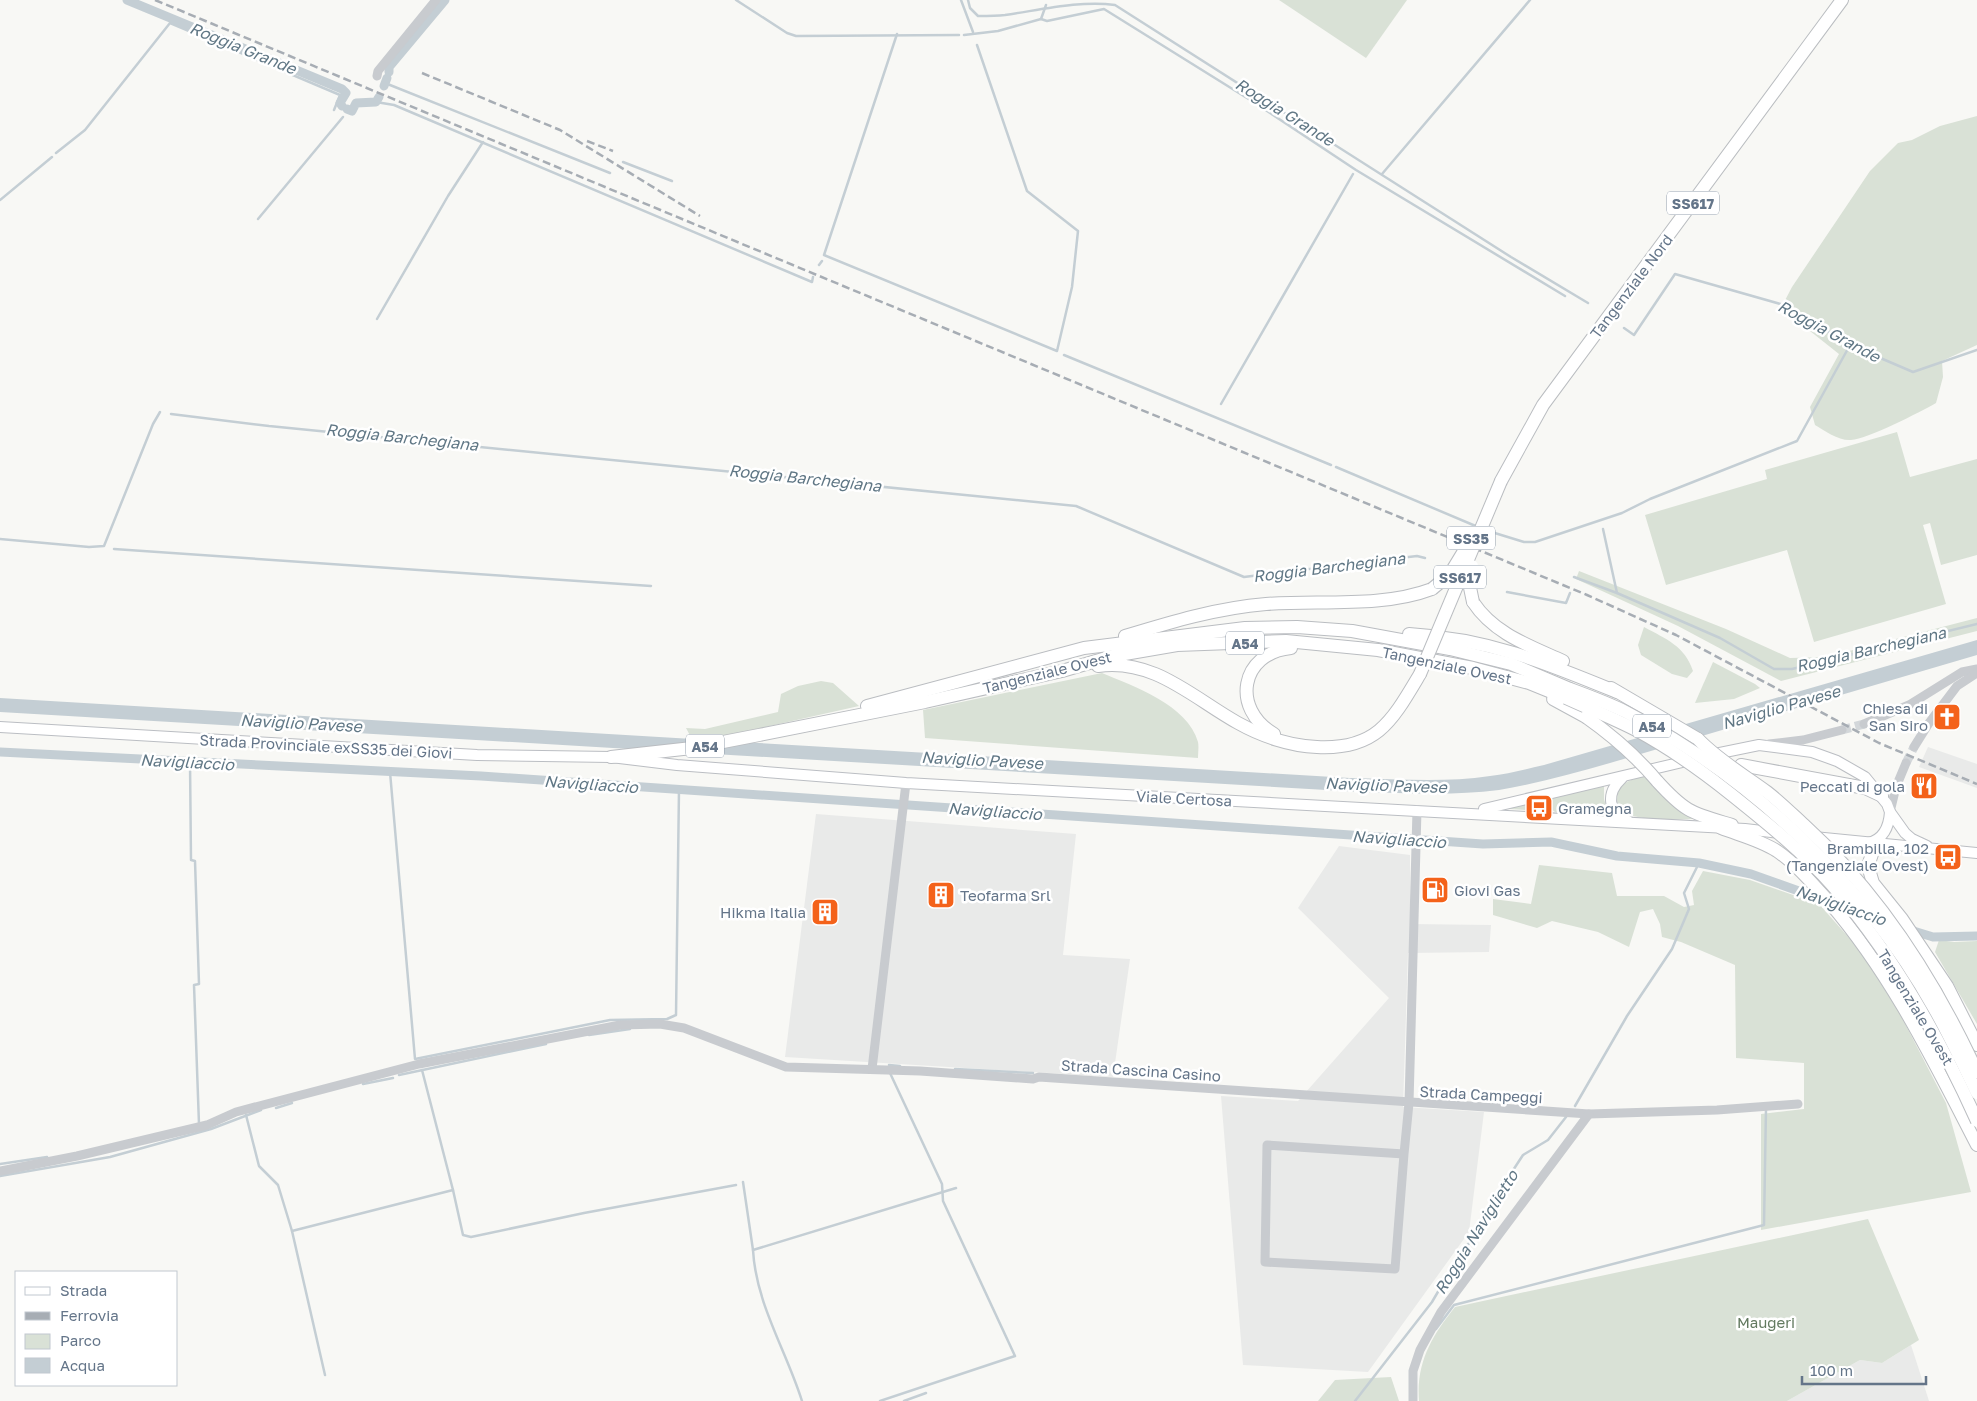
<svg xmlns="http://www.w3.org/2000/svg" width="1977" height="1401" viewBox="0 0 1977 1401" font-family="'Golos Text',sans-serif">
<rect width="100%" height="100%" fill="#f8f8f5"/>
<g fill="#e9eae9">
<path d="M1928 747 1977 764V788L1919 767Z"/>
<path d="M816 814 1076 834 1063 955 1130 959 1113 1077 785 1057Z"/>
<path d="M1339 846 1410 855V924L1491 925 1489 952 1408 953 1403 1107 1484 1112 1469 1232 1368 1372 1243 1365 1221 1096 1298 1101 1389 998 1298 908Z"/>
<path d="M1911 1345 1929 1401H1787L1860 1360 1882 1363Z"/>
</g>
<g fill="#d9e1d6">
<path d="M1279 0H1407L1366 58Z"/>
<path d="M1977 116V345L1942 361 1943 377 1936 403C1920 412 1868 439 1851 440 1839 441 1825 431 1815 425L1810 407 1839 354 1781 308 1792 287 1870 171 1898 143 1912 140 1940 126Z"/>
<path d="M1897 432 1910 477 1977 459V555L1941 565 1930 523 1923 525 1946 604 1814 642 1787 550 1666 585 1645 515 1767 479 1765 470Z"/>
<path d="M1579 571 1726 629 1790 658 1826 657 1977 618V631L1781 681 1678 626 1576 579Z"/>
<path d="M1644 627C1666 639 1685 646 1693 671L1687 678 1672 674 1641 655 1638 645Z"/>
<path d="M1713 662 1755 684 1760 688 1734 699 1695 703Z"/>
<path d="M1102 673C1133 686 1188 705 1198 742 1199 747 1198 753 1198 758L925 738 923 710Z"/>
<path d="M821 681 833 683 859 706 694 743 686 728 705 729 778 712 781 694 798 686Z"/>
<path d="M1646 776 1695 819C1677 819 1607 826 1618 793 1622 780 1635 779 1646 776Z"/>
<path d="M1604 786V799L1609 817 1555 812 1549 807 1552 796Z"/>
<path d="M1541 800 1540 811 1510 809V808Z"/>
<path d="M1539 865 1612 873 1617 896H1664L1684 907 1694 905 1692 891 1703 871 1750 880 1819 904 1859 949 1899 1012 1946 1103 1971 1192 1761 1230V1114L1804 1109V1063L1736 1058 1735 965 1681 942 1662 937 1660 924 1653 909 1640 912 1629 947 1598 932 1552 921 1537 928 1493 915V899L1531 904Z"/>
<path d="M1939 940 1954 942 1977 941V1024L1935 952Z"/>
<path d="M1868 1219 1919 1340 1882 1363 1860 1360 1787 1401H1419C1416 1362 1432 1336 1455 1307Z"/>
<path d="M1391 1377 1399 1401H1318L1335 1380Z"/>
</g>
<path fill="#c4ced4" d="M1977 640V655L1610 763C1574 773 1536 784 1499 790 1453 796 1407 793 1361 792L0 712V698L1350 778C1397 779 1444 783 1490 776 1508 774 1526 769 1544 765Z"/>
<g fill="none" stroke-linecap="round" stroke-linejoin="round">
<g stroke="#c4ced4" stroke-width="2.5">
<path d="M736 0 787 33 796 36 959 35"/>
<path d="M961 0 973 32"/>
<path d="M968 0 970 8 978 16C987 16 996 16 1005 15 1040 10 1081 0 1115 5L1511 257 1588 303"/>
<path d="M1041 19 1047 21 1104 9 1255 103 1356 170 1565 296"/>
<path d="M897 34 824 255 1057 351 1072 287 1078 231 1027 191 977 45"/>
<path d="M964 35 998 31 1041 19 1046 5"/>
<path d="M385 83 610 173"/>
<path d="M376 102 394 105 812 282 813 277"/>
<path d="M56 153 85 130 170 23 340 95 334 110"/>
<path d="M623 162 672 181"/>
<path d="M1382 174 1530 0"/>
<path d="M0 200 52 157"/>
<path d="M258 219 343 117"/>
<path d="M819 265 822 261"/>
<path d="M377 319 448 196 483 142"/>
<path d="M1624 328 1634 335 1675 274 1784 305 1850 345 1913 372 1977 350"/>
<path d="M1064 355 1331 465"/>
<path d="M1221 404 1353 174"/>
<path d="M171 414 269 426 1076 506 1244 577 1417 556 1425 558"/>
<path d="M1336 467 1478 527"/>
<path d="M1603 529 1617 593"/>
<path d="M1485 530 1524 542H1535L1622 513 1650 499 1797 441 1850 345"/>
<path d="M0 539 89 547 104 546 153 424 160 412"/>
<path d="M114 549 651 586"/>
<path d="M1574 577 1617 593 1720 638 1774 669H1792L1977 624"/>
<path d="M1507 592 1566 603 1570 593"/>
<path d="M190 762 191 860 195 861 199 984 194 985 199 1124"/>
<path d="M390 772 415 1059 610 1020 667 1019 676 1015 679 789"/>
<path d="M589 1035 630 1029"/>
<path d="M889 1065 900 1066"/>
<path d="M955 1069 1033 1073"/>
<path d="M422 1070 453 1190"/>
<path d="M399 1075 546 1044"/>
<path d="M363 1084 393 1078"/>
<path d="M1575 1106 1627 1016 1672 949 1689 909 1684 893 1699 863"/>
<path d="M276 1108 292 1103"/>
<path d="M246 1115 259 1166 278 1185 292 1231 453 1190 463 1235 471 1237 584 1213 736 1185"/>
<path d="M0 1164 47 1157"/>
<path d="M0 1176 110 1157 211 1129 261 1110"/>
<path d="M743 1182 753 1250 956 1188"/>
<path d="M292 1231 325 1375"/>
<path d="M753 1250C756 1304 786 1350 802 1401"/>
<path d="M1436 1329 1454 1305 1764 1225 1766 1108"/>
<path d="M880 1401 1015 1356 943 1201 942 1184 890 1073"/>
<path d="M904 1401 926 1393"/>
<path d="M1355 1401 1432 1302 1463 1249 1478 1235 1485 1213 1523 1155 1548 1140 1566 1117"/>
</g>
<g stroke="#c4ced4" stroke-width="9">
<path d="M127 0 342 89 346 93 340 103 342 106"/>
<path d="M389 72V67L445 0"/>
<path d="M384 86 387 78"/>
<path d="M347 109 352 111 356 103 376 102 379 97"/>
<path d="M0 752 481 776 1483 844 1551 842 1617 856 1699 863 1751 874 1852 910"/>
<path d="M1907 929 1933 937 1977 936"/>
</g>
<g stroke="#d3d7da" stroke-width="9" stroke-dasharray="9 4.5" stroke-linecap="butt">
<path d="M1842 730 1864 724"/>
<path d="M1906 763 1914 747"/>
</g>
<defs>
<g id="major">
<path d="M0 727 477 755 611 757 677 765 906 783 1745 829 1780 833"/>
<path d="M1710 755 1759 745 1812 752 1837 761 1865 777 1887 804 1890 812 1905 833 1912 839 1927 846"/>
<path d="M1622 778C1606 793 1607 812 1628 821"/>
<path d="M1484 809 1691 760"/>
<path d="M1814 837 1977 853"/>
<path d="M1868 843C1883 840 1889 827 1890 812"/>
</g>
<g id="highway">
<path d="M1501 481 1543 405 1842 0"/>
<path d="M1473 602C1494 634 1530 646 1563 661"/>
<path d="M1409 634C1489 639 1544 662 1617 692"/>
<path d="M1125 636C1171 622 1217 608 1266 604 1319 600 1382 608 1432 589"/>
<path d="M1098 666C1154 658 1193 698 1238 723 1261 736 1290 746 1317 747 1377 750 1392 721 1420 674"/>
<path d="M1611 688 1698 739"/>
<path d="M1553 699 1586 717"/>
<path d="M867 706 1084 648 1245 628 1297 627 1352 631 1450 649 1511 664 1570 689"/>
<path d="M1274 734C1231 709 1240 653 1291 648"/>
<path d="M611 757 692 748 759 735 925 702 1062 671 1113 656 1177 645 1286 641 1378 650 1473 668 1529 683 1566 698"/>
<path d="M1741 765 1865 788 1882 796"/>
<path d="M1657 781C1686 813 1692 813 1732 825"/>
<path d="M1721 828C1739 835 1760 840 1777 851 1796 864 1813 884 1829 902 1892 975 1933 1060 1977 1145"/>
<path d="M1875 845 1868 866 1873 883 1902 919 1947 986 1977 1045"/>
</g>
</defs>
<use href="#major" stroke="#bbbec3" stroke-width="12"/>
<use href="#highway" stroke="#babdc1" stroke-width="14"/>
<g stroke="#c8cbcf" stroke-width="9">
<path d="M377 76 378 71 436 0"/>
<path d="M1864 724 1909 705 1962 672 1977 669"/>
<path d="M1769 744 1803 740 1842 730"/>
<path d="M1914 747 1929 723 1957 686 1977 673"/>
<path d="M1890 812 1896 787 1906 763"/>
<path d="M872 1069 906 783"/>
<path d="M1404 1154 1395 1269 1265 1262 1267 1145 1404 1154 1409 1103 1417 810"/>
<path d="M0 1171 77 1156 207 1125 236 1112 419 1064 620 1025 660 1024 684 1028 786 1067 920 1071 1033 1079 1039 1077 1589 1114 1717 1110 1798 1104"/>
<path d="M1413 1401V1371L1420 1350 1441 1312 1589 1114"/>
</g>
<use href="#major" stroke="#fff" stroke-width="10"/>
<use href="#highway" stroke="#fff" stroke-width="12"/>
<g stroke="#a7adb4" stroke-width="2.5" stroke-dasharray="8 4" stroke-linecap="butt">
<path d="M155 0 1587 595 1676 635 1879 743 1977 784"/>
<path d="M422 73 560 130 700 216"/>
<path d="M587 141 613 151"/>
</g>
<defs>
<g id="highway-bridge">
<path d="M1472 566 1468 578 1473 602"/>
<path d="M1432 589 1450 574 1464 551"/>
<path d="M1420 674 1501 481"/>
<path d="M1570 689C1589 696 1608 703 1626 712 1753 778 1864 884 1934 1008 1950 1036 1963 1064 1977 1093"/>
<path d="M1566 698C1590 709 1615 719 1638 731 1671 749 1702 771 1732 795 1767 823 1803 852 1833 886 1894 956 1939 1037 1977 1121"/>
<path d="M1586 717C1613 736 1636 756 1657 781"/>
<path d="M1698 739C1718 760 1744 775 1767 792 1780 802 1792 814 1804 825 1880 894 1934 979 1977 1072"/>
</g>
</defs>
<use href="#highway-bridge" stroke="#babdc1" stroke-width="14" stroke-linecap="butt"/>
<use href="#highway-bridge" stroke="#fff" stroke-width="12"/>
</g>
<defs>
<symbol id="church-square" viewBox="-11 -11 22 22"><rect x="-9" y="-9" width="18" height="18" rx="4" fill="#f4621a" stroke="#fff"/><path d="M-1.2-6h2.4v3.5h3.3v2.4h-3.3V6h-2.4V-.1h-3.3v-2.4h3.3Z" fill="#fff"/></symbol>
<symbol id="restaurant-square" viewBox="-11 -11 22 22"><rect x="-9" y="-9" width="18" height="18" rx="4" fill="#f4621a" stroke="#fff"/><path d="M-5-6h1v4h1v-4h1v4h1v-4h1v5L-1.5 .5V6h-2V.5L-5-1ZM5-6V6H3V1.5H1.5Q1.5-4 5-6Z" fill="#fff"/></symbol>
<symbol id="bus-square" viewBox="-11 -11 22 22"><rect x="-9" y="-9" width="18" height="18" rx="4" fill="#f4621a" stroke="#fff"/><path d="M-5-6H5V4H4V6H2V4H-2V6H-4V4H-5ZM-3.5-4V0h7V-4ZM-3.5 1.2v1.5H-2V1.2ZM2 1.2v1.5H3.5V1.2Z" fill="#fff"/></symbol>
<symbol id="fuel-square" viewBox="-11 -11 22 22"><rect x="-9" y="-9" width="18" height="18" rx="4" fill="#f4621a" stroke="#fff"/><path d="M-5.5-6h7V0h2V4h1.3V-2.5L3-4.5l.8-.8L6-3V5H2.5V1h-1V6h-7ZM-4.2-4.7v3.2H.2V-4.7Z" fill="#fff"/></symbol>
<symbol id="building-square" viewBox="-11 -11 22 22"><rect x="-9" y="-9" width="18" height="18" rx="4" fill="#f4621a" stroke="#fff"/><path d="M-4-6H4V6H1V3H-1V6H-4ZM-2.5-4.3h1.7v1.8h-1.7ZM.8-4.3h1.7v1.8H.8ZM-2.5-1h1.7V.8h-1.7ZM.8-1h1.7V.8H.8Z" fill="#fff"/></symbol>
</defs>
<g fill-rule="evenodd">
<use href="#church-square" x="1931" y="701" width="32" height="32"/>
<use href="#restaurant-square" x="1908" y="770" width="32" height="32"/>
<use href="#bus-square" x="1523" y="792" width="32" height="32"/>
<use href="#bus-square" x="1932" y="841" width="32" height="32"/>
<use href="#fuel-square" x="1419" y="874" width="32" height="32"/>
<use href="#building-square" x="925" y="879" width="32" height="32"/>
<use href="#building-square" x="809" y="896" width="32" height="32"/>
</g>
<g text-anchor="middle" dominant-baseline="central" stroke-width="5" stroke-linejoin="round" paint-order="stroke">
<g fill="#fff" stroke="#929eac" stroke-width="1">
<rect x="1667" y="191.5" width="52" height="23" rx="4"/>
<rect x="1447" y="526.5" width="48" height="23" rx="4"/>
<rect x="1434" y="565.5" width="52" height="23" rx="4"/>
<rect x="1226" y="631.5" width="38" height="23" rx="4"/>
<rect x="1633" y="714.5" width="38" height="23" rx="4"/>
<rect x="686" y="734.5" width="38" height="23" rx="4"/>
</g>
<g font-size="14" font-weight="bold" fill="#647589">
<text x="1693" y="203">SS617</text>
<text x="1471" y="538">SS35</text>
<text x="1460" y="577">SS617</text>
<text x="1245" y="643">A54</text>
<text x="1652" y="726">A54</text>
<text x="705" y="746">A54</text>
</g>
<g font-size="15" fill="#647589" stroke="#fff">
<text transform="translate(1631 286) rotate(-53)">Tangenziale Nord</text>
<text transform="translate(1447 665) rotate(12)">Tangenziale Ovest</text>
<text transform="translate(1047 672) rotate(-14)">Tangenziale Ovest</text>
<text transform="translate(326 746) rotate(3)">Strada Provinciale exSS35 dei Giovi</text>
<text transform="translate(1184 798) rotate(3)">Viale Certosa</text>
<text transform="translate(1916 1007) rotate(59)">Tangenziale Ovest</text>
<text transform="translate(1141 1070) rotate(4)">Strada Cascina Casino</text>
<text transform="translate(1481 1094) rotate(3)">Strada Campeggi</text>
</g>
<g font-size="15" fill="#647589" stroke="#fff" text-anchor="end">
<text x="1928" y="708">Chiesa di<tspan x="1928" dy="17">San Siro</tspan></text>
<text x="1905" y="786">Peccati di gola</text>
<text x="1558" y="808" text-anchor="start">Gramegna</text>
<text x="1929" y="848">Brambilla, 102<tspan x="1929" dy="17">(Tangenziale Ovest)</tspan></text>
<text x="1454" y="890" text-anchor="start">Giovi Gas</text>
<text x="960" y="895" text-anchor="start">Teofarma Srl</text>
<text x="806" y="912">Hikma Italia</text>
</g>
<g font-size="15" fill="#637a60" stroke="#fff">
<text x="1766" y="1322">Maugeri</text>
</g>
<g font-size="16" font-style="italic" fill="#607785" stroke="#fff">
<text transform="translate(243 48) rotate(22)">Roggia Grande</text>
<text transform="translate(1285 112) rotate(32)">Roggia Grande</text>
<text transform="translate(1829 331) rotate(28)">Roggia Grande</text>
<text transform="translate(402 437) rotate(6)">Roggia Barchegiana</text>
<text transform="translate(805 478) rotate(6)">Roggia Barchegiana</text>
<text transform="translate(1329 567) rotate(-7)">Roggia Barchegiana</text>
<text transform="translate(1871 649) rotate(-13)">Roggia Barchegiana</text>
<text transform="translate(1781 707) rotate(-16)">Naviglio Pavese</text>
<text transform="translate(301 723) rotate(3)">Naviglio Pavese</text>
<text transform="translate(982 760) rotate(3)">Naviglio Pavese</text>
<text transform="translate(187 762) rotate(3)">Navigliaccio</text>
<text transform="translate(591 784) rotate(4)">Navigliaccio</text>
<text transform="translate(1386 785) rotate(2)">Naviglio Pavese</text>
<text transform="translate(995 811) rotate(4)">Navigliaccio</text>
<text transform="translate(1399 839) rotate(4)">Navigliaccio</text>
<text transform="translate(1841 905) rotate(19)">Navigliaccio</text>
<text transform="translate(1476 1232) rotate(-58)">Roggia Naviglietto</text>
</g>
</g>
<rect x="15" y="1271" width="162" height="115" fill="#ffffff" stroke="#c1c8d0"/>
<rect x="25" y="1287" width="25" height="8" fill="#ffffff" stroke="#c1c8d0"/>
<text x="60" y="1296" font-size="15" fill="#647589">Strada</text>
<rect x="25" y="1312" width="25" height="8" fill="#a7adb4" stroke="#c1c8d0"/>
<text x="60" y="1321" font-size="15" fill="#647589">Ferrovia</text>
<rect x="25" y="1334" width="25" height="15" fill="#d9e1d6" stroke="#c1c8d0"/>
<text x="60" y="1346" font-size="15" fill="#647589">Parco</text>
<rect x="25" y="1358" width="25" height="15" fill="#c4ced4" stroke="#c1c8d0"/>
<text x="60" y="1371" font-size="15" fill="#647589">Acqua</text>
<path d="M1802 1376v8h124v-8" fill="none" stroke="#647589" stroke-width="2.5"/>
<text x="1810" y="1376" font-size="15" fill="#647589" stroke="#ffffff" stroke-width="4" paint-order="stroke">100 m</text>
</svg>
